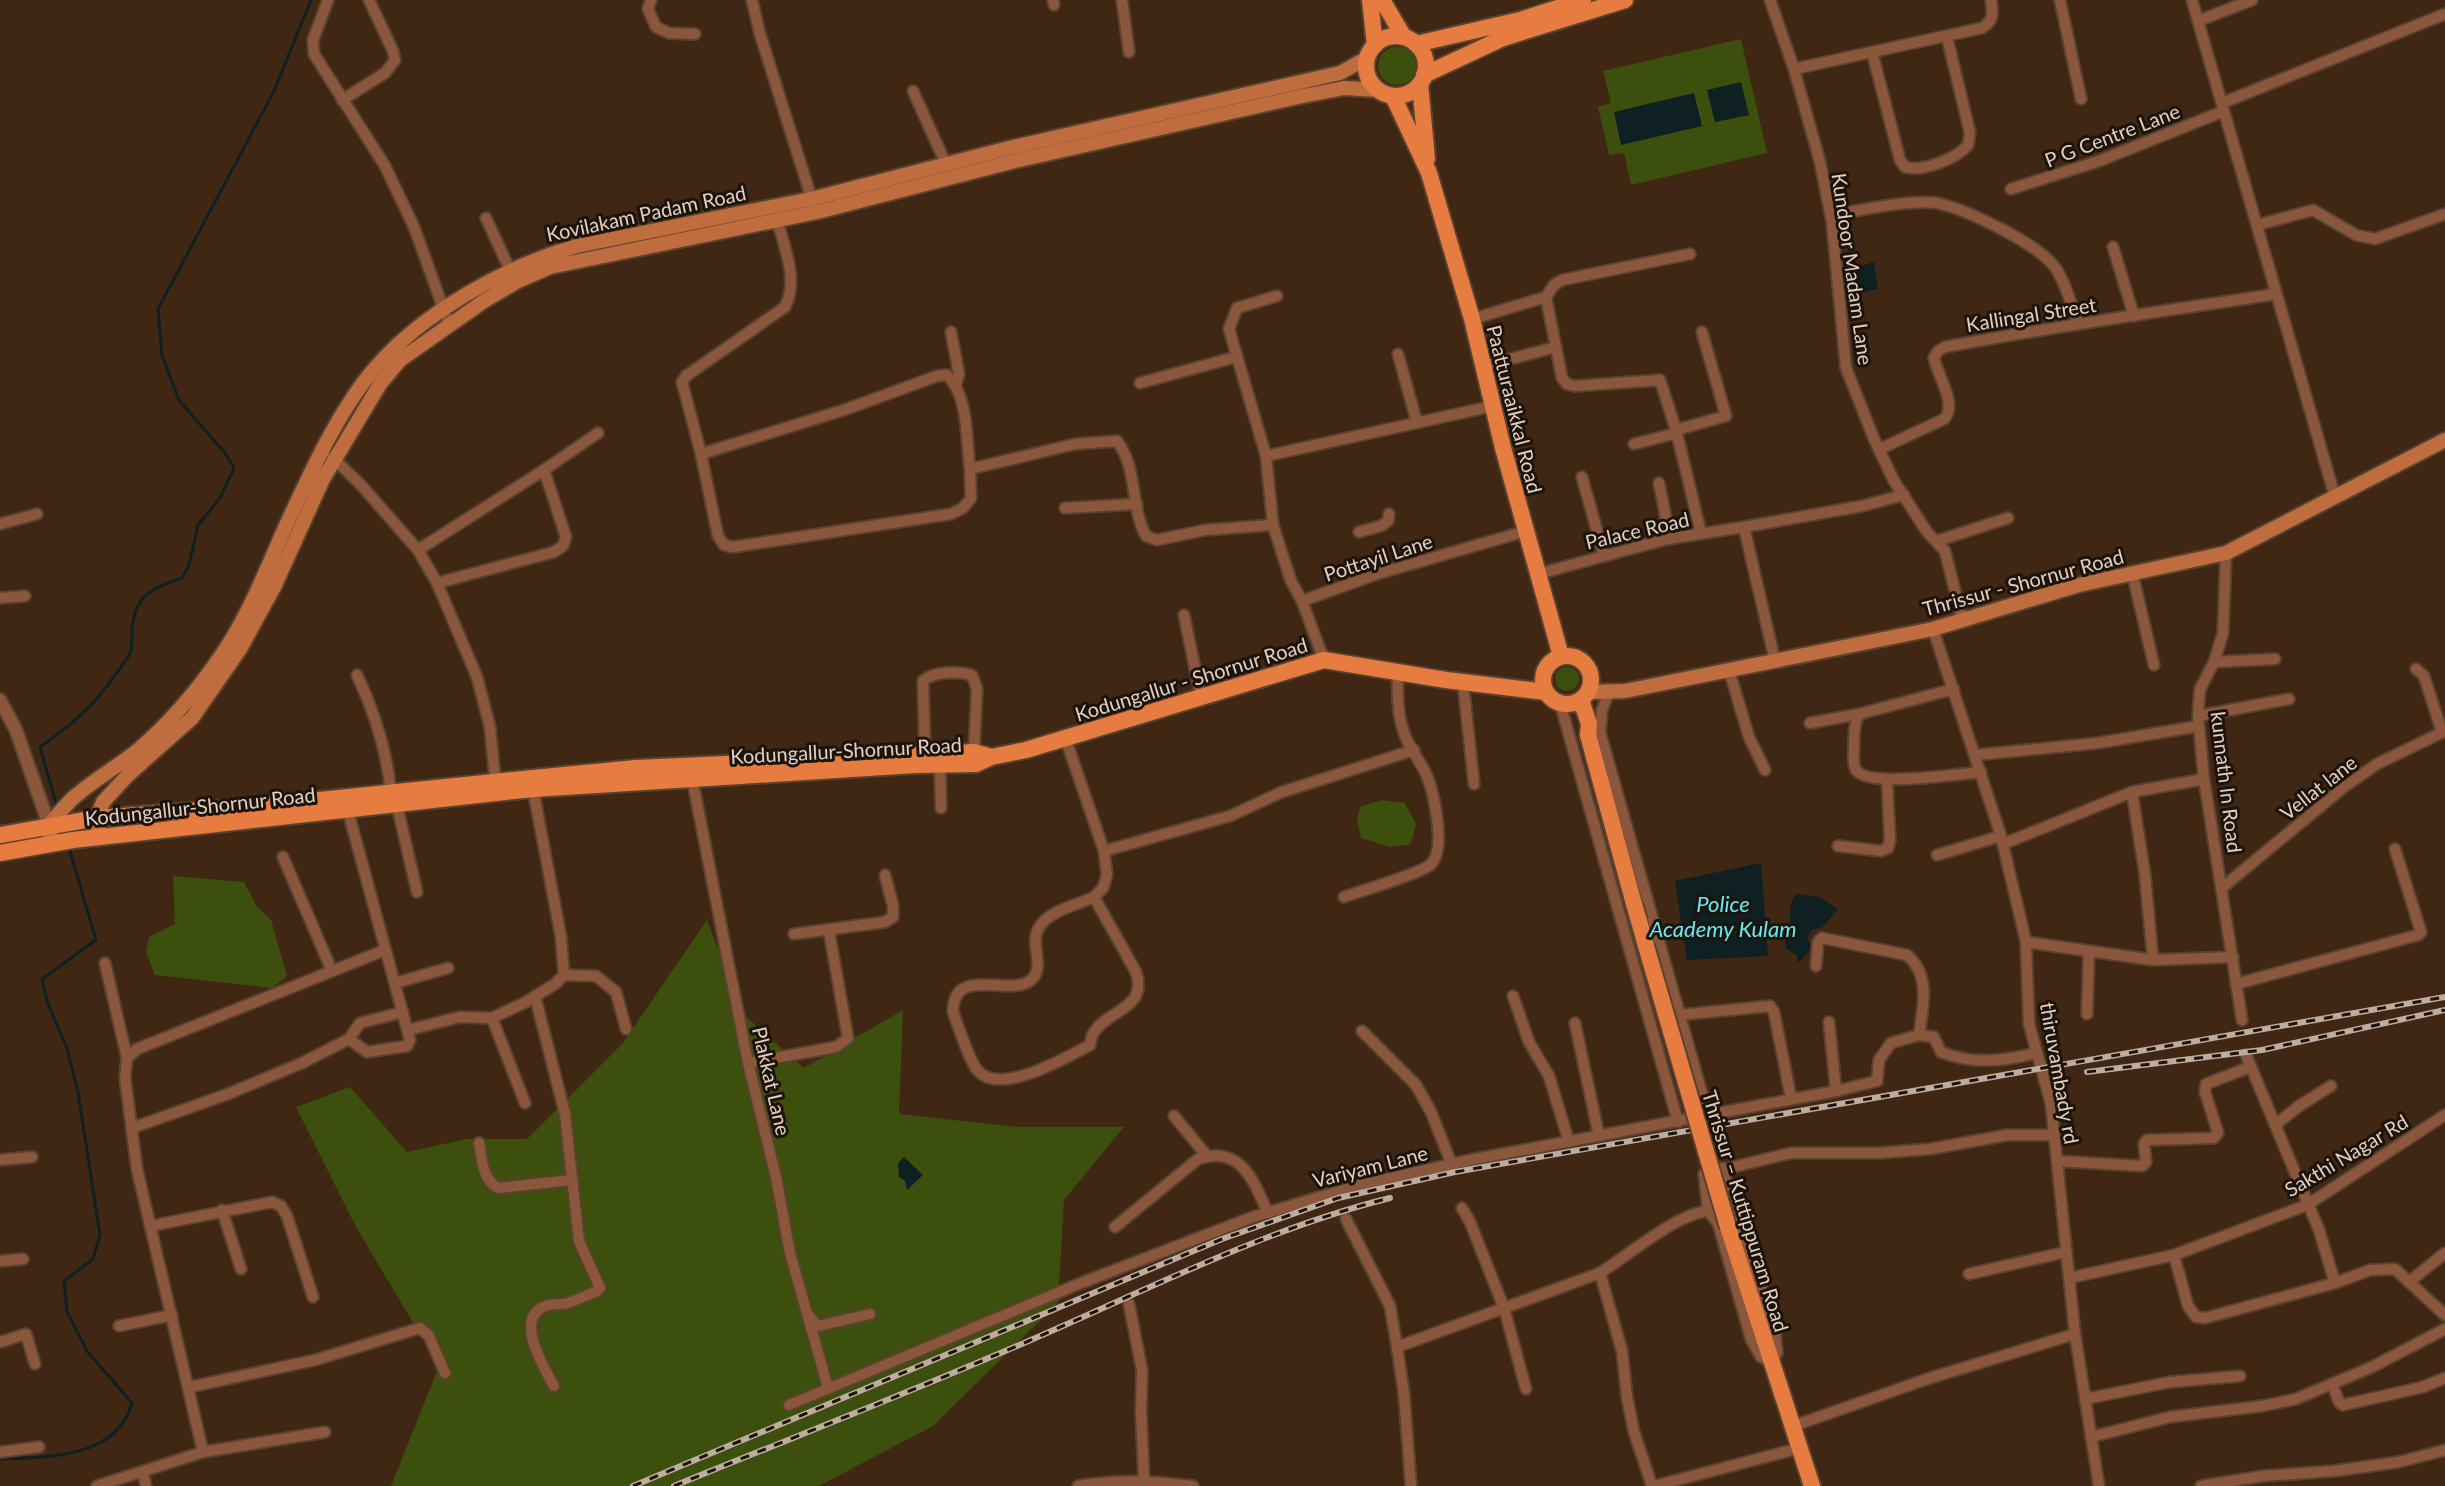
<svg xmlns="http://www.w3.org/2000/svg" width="2445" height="1486" viewBox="0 0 2445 1486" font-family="Lato,sans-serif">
<rect width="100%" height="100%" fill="#3f2713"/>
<g fill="#3d4f0c">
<path d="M1741 39 1767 153 1631 185 1624 153 1609 155 1598 107 1611 103 1603 71Z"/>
<circle cx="1397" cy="66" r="19"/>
<circle cx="1567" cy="679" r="12"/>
<path d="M1383 800 1405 803 1416 824 1411 844 1390 847 1361 838 1357 818 1361 806Z"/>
<path d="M173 876 244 882 257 907 271 920 287 976 272 988 155 975 146 952 149 937 175 924Z"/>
<path d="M707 920 742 1013 804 1068 903 1010 899 1114 1017 1127H1124L1064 1200 1058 1303 933 1426 819 1486H391L439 1366 356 1227 296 1107 350 1087 407 1152 467 1139H527L623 1043Z"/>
</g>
<g fill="#0e2021">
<path d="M1741 82 1749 115 1715 122 1707 90Z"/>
<path d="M1694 93 1702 126 1621 145 1614 112Z"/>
<path d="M1874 262 1878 289 1854 294 1851 269Z"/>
<path d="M1761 863 1768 956 1687 960 1675 881Z"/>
<path d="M1796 894 1820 897 1838 909 1823 927 1812 930 1807 939 1812 948 1797 964V955L1786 949C1784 936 1789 933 1790 921 1791 907 1788 908 1796 894Z"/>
<path d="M904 1157 923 1175 907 1190 905 1181 899 1177 898 1163Z"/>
</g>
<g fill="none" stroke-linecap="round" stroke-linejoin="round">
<g stroke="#0e2021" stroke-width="3">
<path d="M57 807 40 747C81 719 102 697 129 655 133 648 132 639 132 631 134 595 151 589 182 578L189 565 198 525 220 498 234 468 225 453 179 400 162 355 158 309 274 91 311 0"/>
<path d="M0 1459C48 1457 116 1459 132 1403L87 1351 67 1312 64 1281 93 1259 100 1235 78 1092 67 1049 47 1001 42 979 96 940 69 848"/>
</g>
<defs>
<g id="minor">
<path d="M328 0 313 40 314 54 385 166 414 227 449 324"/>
<path d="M651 0 648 9 656 27 669 33 695 34"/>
<path d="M752 0 760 34 813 203"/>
<path d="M1053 0 1054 5"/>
<path d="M1122 0 1129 52"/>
<path d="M1770 0 1794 69 1820 162 1832 223 1846 368 1874 439 1894 481 1927 532 1945 551 1962 619"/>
<path d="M2060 0 2081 99"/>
<path d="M2192 0 2335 497"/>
<path d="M2198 21 2252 0"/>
<path d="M1872 52 1900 160 1905 167C1923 172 1956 159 1968 145L1970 133 1947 37"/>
<path d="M1794 69 1982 28C1994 21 1993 13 1991 0"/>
<path d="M913 91 946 164"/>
<path d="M342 100 385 73 395 60 393 51 369 0"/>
<path d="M2222 103 2445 14"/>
<path d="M2011 189 2099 161 2224 111"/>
<path d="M1831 217C1855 210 1918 198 1941 204 1969 211 2036 243 2054 266 2064 278 2072 307 2078 323"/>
<path d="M486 218 510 270"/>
<path d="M777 219C784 247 799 280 785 307L686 376 682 382 701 454 844 410 937 376 947 375C969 396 966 440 970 469L1075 444 1117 441C1138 468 1130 507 1146 536L1157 540 1205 530 1273 525 1291 581 1302 601"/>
<path d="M2257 225 2313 210 2356 235 2375 239 2445 214"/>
<path d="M2113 247 2134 316"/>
<path d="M1546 297 1554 285 1562 280 1690 254"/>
<path d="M1472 319 1546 297 1562 378 1567 384 1575 386 1660 380 1676 430 1701 533"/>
<path d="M951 332 959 374 956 384"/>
<path d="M1398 354 1417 423"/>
<path d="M1484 366 1556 347"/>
<path d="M1140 383 1236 357"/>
<path d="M1676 430 1726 416 1702 332"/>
<path d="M1634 444 1677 433"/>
<path d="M1880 449 1944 419C1958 404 1937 375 1934 358L1938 351 1945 347C2055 326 2165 311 2276 294"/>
<path d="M701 454 718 536 724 545 733 547 951 514 963 508 971 498 970 469"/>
<path d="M1266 456 1493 406"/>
<path d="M332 457 361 485 418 550 437 583 477 677 490 727 496 788"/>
<path d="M544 470 598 433"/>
<path d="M1582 477 1604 556"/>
<path d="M1659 483 1670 538"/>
<path d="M1065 508 1137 504"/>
<path d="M0 524 37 514"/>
<path d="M1273 525 1266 456 1229 329 1237 308 1277 296"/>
<path d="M1359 532 1381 526 1388 521 1389 514"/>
<path d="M1937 541 2008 518"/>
<path d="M418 550 544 470 566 537 563 546 554 552 437 583"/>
<path d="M2226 553 2223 633 2214 662 2200 689 2198 716 2204 779 2242 1020"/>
<path d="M2132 572 2154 665"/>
<path d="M1538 574 1667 539 1744 527"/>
<path d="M0 598 25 596"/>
<path d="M1184 615 1201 697"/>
<path d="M1933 629 2001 836 2026 942 2029 1024 2051 1104 2075 1334 2099 1486"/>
<path d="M1324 660 1302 601 1377 574 1526 531"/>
<path d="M1775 661 1744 527 1862 506 1904 495"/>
<path d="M2214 662 2275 659"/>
<path d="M2416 669 2424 676 2442 732"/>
<path d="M1729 670 1749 737 1765 770"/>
<path d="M357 675C375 713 387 752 391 793"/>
<path d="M1463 682 1474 784"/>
<path d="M1954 689 1859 714C1854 724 1854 734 1854 745 1854 753 1852 763 1856 770 1868 788 1959 774 1981 772"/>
<path d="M1610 690 1602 710 1600 732 1708 1115 1836 1091 1877 1081 1879 1060 1891 1043 1919 1035 1934 1037 1941 1052C1972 1065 2004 1061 2036 1053"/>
<path d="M1560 703 1678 1122"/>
<path d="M2198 716 2289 699"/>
<path d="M1810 723 1859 714"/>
<path d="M1065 737 1104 851 1107 875 1103 888 1094 897 1136 972C1148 1009 1109 1009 1094 1032 1091 1036 1091 1041 1090 1045 1065 1058 1001 1096 978 1071 970 1063 958 1025 953 1012 953 966 1007 995 1028 982 1049 970 1027 943 1040 926 1051 910 1077 905 1094 897"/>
<path d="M925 753 923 681C934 671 958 671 972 675L977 689 974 752"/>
<path d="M1975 755 2098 743 2199 726"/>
<path d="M940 765 941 808"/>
<path d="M692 778 748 1063 776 1177 790 1253 828 1388"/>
<path d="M2132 792 2145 875 2153 960"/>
<path d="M397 805 417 892"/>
<path d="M348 811 410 1040 407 1046 367 1052 349 1039"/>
<path d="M2003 844 2132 792 2204 779"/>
<path d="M1838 846 1881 851 1888 848 1890 840 1887 780"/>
<path d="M1104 851 1230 816 1282 792 1414 750"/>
<path d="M1937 855 2001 836"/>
<path d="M283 857 332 971"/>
<path d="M2223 887 2344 787 2377 764 2445 731"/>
<path d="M1344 897C1363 890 1417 875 1430 865 1447 851 1434 794 1427 776 1421 762 1409 748 1404 733 1397 714 1397 692 1398 672"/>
<path d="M794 934 885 922 893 917V906L885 875"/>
<path d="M2026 942 2153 960 2233 957"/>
<path d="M105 963 127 1058"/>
<path d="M1816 966 1818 942 1822 938 1907 955C1931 975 1923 1008 1919 1035"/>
<path d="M564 975 596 976 616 992 626 1029"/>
<path d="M395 983 448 968"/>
<path d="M2236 984 2418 935 2421 932 2395 849"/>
<path d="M535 996 565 1114 579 1241 600 1288 597 1291C587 1295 577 1300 568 1303 560 1305 550 1303 543 1307 515 1320 544 1368 554 1386"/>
<path d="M1513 996 1529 1042 1549 1076 1569 1142"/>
<path d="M2087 1014 2089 951"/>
<path d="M1679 1015 1770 1006 1774 1012 1791 1098"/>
<path d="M492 1018 525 1103"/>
<path d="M1829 1022 1836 1091"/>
<path d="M1575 1023 1599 1136"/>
<path d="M408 1030 460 1017 492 1018 526 1002 555 984 564 975 561 937 533 789"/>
<path d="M1362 1031 1416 1085 1431 1112 1452 1165"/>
<path d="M2246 1055 2319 1230 2335 1283 2370 1270 2395 1269 2445 1315"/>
<path d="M748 1063 836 1047 848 1038 829 931"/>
<path d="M1174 1116 1207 1156"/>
<path d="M2275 1125 2299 1106 2331 1086"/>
<path d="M132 1128 228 1094 302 1063 349 1039 360 1023 403 1012"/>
<path d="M479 1143C482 1159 482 1179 498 1188L571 1180"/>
<path d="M0 1160 32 1157"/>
<path d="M2057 1161 2142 1166 2146 1162 2144 1144 2147 1140 2214 1138 2218 1133 2205 1092 2206 1084 2250 1067"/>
<path d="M1722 1168 1775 1330 1777 1353 1771 1361 1761 1357 1751 1339 1718 1223 1708 1211 1704 1174 1791 1153H1879L1930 1149 2007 1135H2054"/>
<path d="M1462 1208 1470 1222 1504 1308 1600 1273"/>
<path d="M222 1210 241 1269"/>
<path d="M1346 1219 1390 1306 1397 1347"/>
<path d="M150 1226 272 1202 281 1206 287 1216 313 1297"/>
<path d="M1115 1227 1198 1159C1241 1144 1254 1182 1268 1213"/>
<path d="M2174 1255 2307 1205 2445 1115"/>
<path d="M0 1261 23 1259"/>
<path d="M1969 1274 2066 1252"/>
<path d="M2069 1278 2174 1255 2188 1306 2196 1317 2205 1318 2335 1283"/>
<path d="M2409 1282 2445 1253"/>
<path d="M1129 1304 1142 1370 1141 1412 1144 1480"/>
<path d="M809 1316 818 1326 870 1314"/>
<path d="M119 1326 172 1315"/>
<path d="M0 1342 26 1334 35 1364"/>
<path d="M2332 1384 2339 1402 2343 1405 2423 1387 2445 1378"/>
<path d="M190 1387 315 1360 420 1328 429 1336 445 1373"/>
<path d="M2085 1399 2170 1382 2240 1376"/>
<path d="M789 1405 1081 1283 1253 1217 1360 1185 1470 1160 1708 1115"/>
<path d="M1793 1426 1930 1378 2075 1334"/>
<path d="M2091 1437 2170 1417 2262 1406 2296 1399 2372 1367 2445 1329"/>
<path d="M0 1452 39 1447"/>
<path d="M203 1452 325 1432"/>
<path d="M143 1472 146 1486"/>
<path d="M97 1486 203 1452 137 1169 125 1078 127 1058 137 1049 385 950"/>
<path d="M1078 1486C1117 1479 1153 1481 1193 1486"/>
<path d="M1411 1486 1404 1394 1397 1347 1504 1308 1526 1389"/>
<path d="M1652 1486 1634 1432 1627 1397 1622 1351 1600 1273C1629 1255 1676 1214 1708 1211"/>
<path d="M1654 1486 1800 1448"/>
<path d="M2201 1486 2263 1476 2334 1471 2399 1462 2445 1450"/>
</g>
<path id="tertiary" d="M0 700 16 730 49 825"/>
<g id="secondary">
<path d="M1589 692 1625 691 1933 629 2079 585 2226 553 2445 440"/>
<path d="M99 837 97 818 103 802 128 775 192 718 240 649 274 587 323 479 380 384 400 360 484 301 518 281 550 267 817 212 1015 161 1298 97 1344 88 1377 90"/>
<path d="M51 842 49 825C58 815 67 802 78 794 97 778 118 766 137 751 170 723 197 691 221 656 250 614 268 565 289 519 312 470 340 408 376 367 425 311 507 266 577 246L811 199 1009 148 1340 73 1367 58"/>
</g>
<g id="primary">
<path d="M1370 0 1375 45"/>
<path d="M1382 0 1404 37"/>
<circle cx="1396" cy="66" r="30"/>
<path d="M1416 44 1520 20 1583 0"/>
<path d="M1424 75 1503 38 1625 0"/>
<path d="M1420 84 1427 159"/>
<path d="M1393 96 1429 173 1472 319 1503 448 1561 656"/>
<circle cx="1567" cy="680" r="24"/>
<path d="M1581 700 1589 724 1588 735 1634 904"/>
<path d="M882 757 974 752 991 757"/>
<path d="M0 835 97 818 271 805 533 778 636 768 835 759"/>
<path d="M0 853 73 840 533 789 915 765 976 764 991 757 1026 750 1324 660 1446 680 1546 692"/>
<path d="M1639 921 1646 946"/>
<path d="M1728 1227 1812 1486"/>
</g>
</defs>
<use href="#minor" stroke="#59422f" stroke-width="14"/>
<use href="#tertiary" stroke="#59422f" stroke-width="16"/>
<use href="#secondary" stroke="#59422f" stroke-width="18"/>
<use href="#primary" stroke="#59422f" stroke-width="20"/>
<use href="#minor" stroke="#8b573c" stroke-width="10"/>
<use href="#tertiary" stroke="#8b573c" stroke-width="12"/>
<use href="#secondary" stroke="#bf6c3f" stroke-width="14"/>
<use href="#primary" stroke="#e77c40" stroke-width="16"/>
<defs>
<g id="rail">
<path d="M2087 1072 2262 1050 2445 1010"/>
<path d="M633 1486 1222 1239 1338 1198 1455 1172 2445 997"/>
<path d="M674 1486C796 1436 919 1389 1040 1336 1155 1286 1269 1228 1390 1198"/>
</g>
</defs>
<use href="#rail" stroke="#beac9f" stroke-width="6"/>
<use href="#rail" stroke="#1e130a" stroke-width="3" stroke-dasharray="9" stroke-linecap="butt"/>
<defs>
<g id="primary-bridge">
<path d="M1634 904 1639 921"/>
<path d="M1646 946 1728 1227"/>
</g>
</defs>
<use href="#primary-bridge" stroke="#59422f" stroke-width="20" stroke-linecap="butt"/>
<use href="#primary-bridge" stroke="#e77c40" stroke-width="16"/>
</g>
<g text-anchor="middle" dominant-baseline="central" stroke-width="6" stroke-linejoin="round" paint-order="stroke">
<g font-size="20" fill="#e0d0c4" stroke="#1e130a">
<text transform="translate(2112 135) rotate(-21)">P G Centre Lane</text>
<text transform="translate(646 213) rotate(-12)">Kovilakam Padam Road</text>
<text transform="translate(1853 269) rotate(82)">Kundoor Madam Lane</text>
<text transform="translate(2031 314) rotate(-9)">Kallingal Street</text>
<text transform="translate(1515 409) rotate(76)">Paatturaaikkal Road</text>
<text transform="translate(1637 530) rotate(-13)">Palace Road</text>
<text transform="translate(1378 557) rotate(-18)">Pottayil Lane</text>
<text transform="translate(2023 582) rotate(-15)">Thrissur - Shornur Road</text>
<text transform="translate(1191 679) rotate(-17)">Kodungallur - Shornur Road</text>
<text transform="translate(846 750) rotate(-3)">Kodungallur-Shornur Road</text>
<text transform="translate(2227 782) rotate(83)">kunnath ln Road</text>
<text transform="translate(2318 787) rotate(-38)">Vellat lane</text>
<text transform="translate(200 806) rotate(-6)">Kodungallur-Shornur Road</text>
<text transform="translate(2060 1073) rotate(80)">thiruvambady rd</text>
<text transform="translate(772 1081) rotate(77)">Plakkat Lane</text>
<text transform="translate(2346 1155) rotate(-31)">Sakthi Nagar Rd</text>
<text transform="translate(1370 1166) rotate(-14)">Variyam Lane</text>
<text transform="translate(1746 1211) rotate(73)">Thrissur – Kuttippuram Road</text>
</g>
<g font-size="22" font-style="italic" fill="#61eaf4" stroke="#1e130a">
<text x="1723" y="903">Police<tspan x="1723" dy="25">Academy Kulam</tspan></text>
</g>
</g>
</svg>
